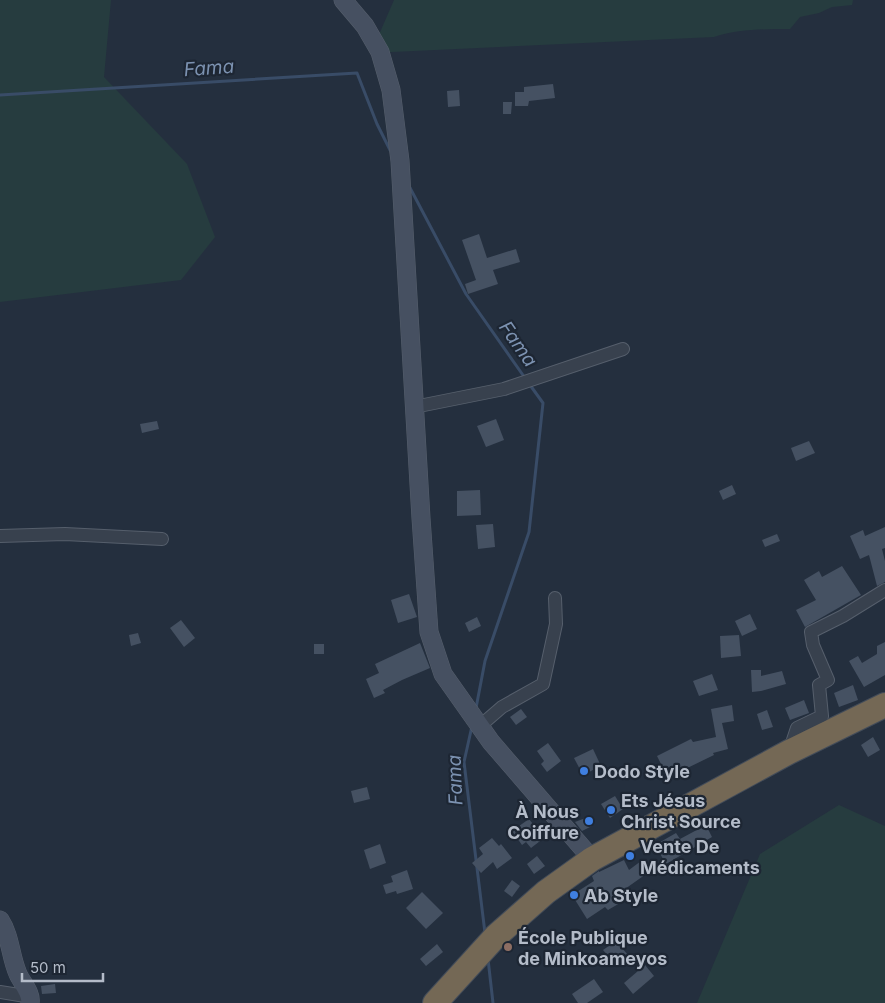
<svg xmlns="http://www.w3.org/2000/svg" width="885" height="1003" viewBox="0 0 885 1003" font-family="Inter,sans-serif">
<rect width="100%" height="100%" fill="#242f3e"/>
<g fill="#263c3f">
<path d="M0 0H111L104 77 187 164 215 237 181 280 0 302Z"/>
<path d="M394 0H853L852 5 832 7 819 13 800 17 790 29C764 29 739 29 714 37L371 53Z"/>
<path d="M839 805 885 826V1003H697L760 854Z"/>
</g>
<g fill="none" stroke-linecap="round" stroke-linejoin="round">
<g stroke="#394c67" stroke-width="3">
<path d="M0 95 357 73 377 124 390 150"/>
<path d="M408 184 466 294 525 378"/>
<path d="M476 708 485 661 529 532 543 403 530 385"/>
<path d="M472 726 464 762 485 933"/>
<path d="M488 959 493 1003"/>
</g>
</g>
<g fill="#455162">
<path d="M553 84 555 98 529 101 528 106H515V92H524V87Z"/>
<path d="M459 90 460 106 448 107 447 91Z"/>
<path d="M503 102H512L511 114H503Z"/>
<path d="M479 234 487 258 516 249 520 262 493 270 498 284 468 294 465 284 476 280 462 240Z"/>
<path d="M496 419 504 440 486 447 477 426Z"/>
<path d="M157 421 159 429 142 433 140 424Z"/>
<path d="M809 441 815 453 796 461 791 448Z"/>
<path d="M732 485 736 494 723 500 719 491Z"/>
<path d="M480 490 481 515 457 516V491Z"/>
<path d="M493 524 495 547 478 549 476 525Z"/>
<path d="M885 527V548L882 549 885 561V582L877 586 869 555 860 559 850 536 863 530 865 536Z"/>
<path d="M777 534 780 541 765 547 762 540Z"/>
<path d="M842 566 861 595 805 627 796 610 816 600 804 580 819 571 822 577Z"/>
<path d="M409 594 417 617 398 623 391 600Z"/>
<path d="M750 614 757 629 742 636 735 621Z"/>
<path d="M477 617 481 626 469 632 465 623Z"/>
<path d="M181 620 195 638 184 647 170 628Z"/>
<path d="M138 633 141 643 131 646 129 635Z"/>
<path d="M739 635 741 656 721 658 720 636Z"/>
<path d="M885 642V675L864 687 849 661 858 656 862 663 877 654V646Z"/>
<path d="M420 643 430 668 402 680 383 690 385 693 374 698 366 679 379 673 375 664Z"/>
<rect x="314" y="644" width="10" height="10"/>
<path d="M751 670H761V676L782 671 786 684 761 691 752 692Z"/>
<path d="M712 674 718 690 699 696 693 681Z"/>
<path d="M853 685 858 700 839 707 834 693Z"/>
<path d="M804 700 809 713 790 720 785 708Z"/>
<path d="M732 705 734 721 722 723 728 749 713 753 714 755 675 774 673 770 666 774 657 756 691 739 693 742 716 737 711 709Z"/>
<path d="M521 709 527 717 516 725 510 717Z"/>
<path d="M767 710 773 727 762 730 757 714Z"/>
<path d="M873 737 880 750 868 757 861 745Z"/>
<path d="M548 743 561 761 547 772 541 764 544 761 537 751Z"/>
<path d="M593 749 601 766 583 775 574 758Z"/>
<path d="M367 787 370 799 354 803 351 791Z"/>
<path d="M615 796 623 809 610 818 601 804Z"/>
<path d="M588 817 592 826 582 831 575 822Z"/>
<path d="M529 819 544 838 531 848 526 842 522 845 512 831Z"/>
<path d="M706 825 712 837 666 864 655 845 676 833 680 839Z"/>
<path d="M492 838 499 846 501 844 512 858 497 869 493 862 481 873 472 863 483 854 479 848Z"/>
<path d="M380 844 386 863 370 869 364 850Z"/>
<path d="M537 856 545 866 534 874 527 864Z"/>
<path d="M624 860 629 870 641 861 649 872 615 896 620 903 608 910 605 907 587 919 572 895 594 881 592 876 599 871V872Z"/>
<path d="M407 870 413 889 397 894 396 891 386 894 383 885 393 882 391 876Z"/>
<path d="M512 880 520 886 512 897 504 891Z"/>
<path d="M422 892 443 913 426 929 406 908Z"/>
<path d="M616 941 628 955 616 965 603 950Z"/>
<path d="M437 944 443 952 426 966 420 959Z"/>
<path d="M645 965 654 976 633 994 624 983Z"/>
<path d="M594 979 603 992 587 1003H578L572 994Z"/>
<path d="M55 984 56 993 42 994 41 986Z"/>
</g>
<g fill="none" stroke-linecap="round" stroke-linejoin="round">
<defs>
<g id="street">
<path d="M414 407 504 389 623 349"/>
<path d="M0 536 65 534 162 539"/>
<path d="M480 726 502 707 543 684 556 624 555 598"/>
<path d="M789 752 797 728 822 716 819 685 828 680 813 645 811 632 843 616 885 590"/>
<path d="M0 992 31 997"/>
</g>
<g id="secondary">
<path d="M343 0 365 26 380 52 391 90 400 161 421 518 429 632 443 674 491 742 592 859"/>
<path d="M0 920C11 937 10 956 18 974 22 983 32 993 30 1003"/>
</g>
<path id="highway" d="M435 1003 496 936 546 892 592 859 789 752 885 705"/>
</defs>
<use href="#street" stroke="#565f6c" stroke-width="14"/>
<use href="#secondary" stroke="#565f6c" stroke-width="19"/>
<use href="#highway" stroke="#434c59" stroke-width="26"/>
<use href="#street" stroke="#38414e" stroke-width="12"/>
<use href="#secondary" stroke="#465061" stroke-width="18"/>
<use href="#highway" stroke="#746855" stroke-width="24"/>
</g>
<g fill="#3f7fe0" stroke="#1d2633" stroke-width="2">
<circle cx="584" cy="771" r="5"/>
<circle cx="611" cy="810" r="5"/>
<circle cx="589" cy="821" r="5"/>
<circle cx="630" cy="856" r="5"/>
<circle cx="574" cy="895" r="5"/>
</g>
<circle fill="#8d6e63" stroke="#1d2633" stroke-width="2" cx="508" cy="947" r="5"/>
<g text-anchor="middle" dominant-baseline="central" stroke-width="4.5" stroke-linejoin="round" paint-order="stroke">
<g font-size="18" font-weight="bold" fill="#b4bcc9" stroke="#1d2633" text-anchor="start">
<text x="594" y="771">Dodo Style</text>
<text x="621" y="800">Ets Jésus<tspan x="621" dy="21">Christ Source</tspan></text>
<text x="579" y="811" text-anchor="end">À Nous<tspan x="579" dy="21">Coiffure</tspan></text>
<text x="640" y="846">Vente De<tspan x="640" dy="21">Médicaments</tspan></text>
<text x="584" y="895">Ab Style</text>
<text x="518" y="937">École Publique<tspan x="518" dy="21">de Minkoameyos</tspan></text>
</g>
<g font-size="19" font-style="italic" fill="#7c92b1" stroke="#1d2633">
<text transform="translate(209 68) rotate(-4)">Fama</text>
<text transform="translate(518 344) rotate(55)">Fama</text>
<text transform="translate(455 780) rotate(-92)">Fama</text>
</g>
</g>
<path d="M22 973v8h81v-8" fill="none" stroke="#b4bcc9" stroke-width="2.5"/>
<text x="30" y="973" font-size="15" fill="#b4bcc9" stroke="#1d2633" stroke-width="4" paint-order="stroke">50 m</text>
</svg>
